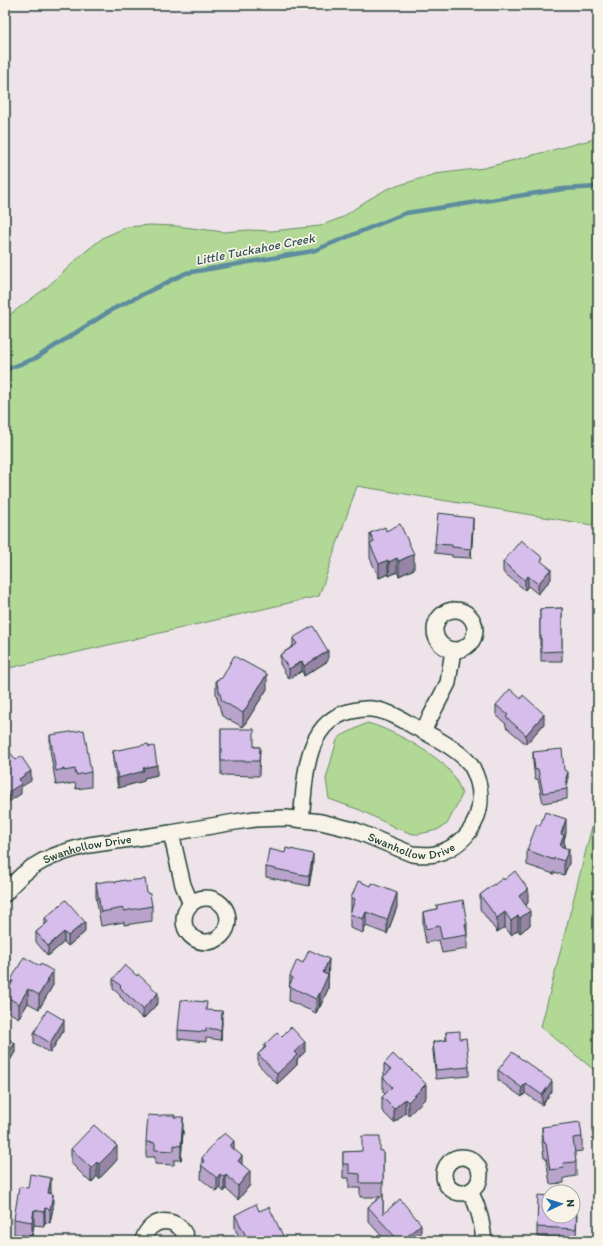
<svg xmlns="http://www.w3.org/2000/svg" width="603" height="1246" viewBox="0 0 603 1246" font-family="Itim,sans-serif">
<rect width="100%" height="100%" fill="#ede3e9"/>
<filter id="ink" filterUnits="userSpaceOnUse"><feTurbulence type="fractalNoise" baseFrequency=".025" numOctaves="2"/><feDisplacementMap in="SourceGraphic" scale="8" xChannelSelector="R" yChannelSelector="G"/><feConvolveMatrix kernelMatrix="1 2 1 2 8 2 1 2 1" color-interpolation-filters="sRGB"/></filter>
<g filter="url(#ink)">
<g fill="#b1d995" stroke="#688b64">
<path d="M598 138V526L357 486 319 596 5 669V316H8L46 288 85 252 104 237 127 227 150 225 176 226 224 232 248 230 272 231 320 226 343 217 366 201 387 189 435 174 484 168Z"/>
<path d="M367 723C388 728 426 749 443 764 452 772 459 783 462 795L447 824 437 830 419 834H413L396 828 360 810 329 799 326 779 337 740 341 736Z"/>
<path d="M598 803V1073L541 1027Z"/>
</g>
<g fill="none" stroke-linecap="round" stroke-linejoin="round">
<path stroke="#5d8c9f" stroke-width="4.5" d="M5 370 36 358 113 309 186 273 313 251 406 213 563 189 598 187"/>
<defs>
<g id="street">
<circle cx="455" cy="630" r="20"/>
<path d="M423 731 448 683 453 650"/>
<path d="M171 833 183 885 191 904"/>
<path id="s1" d="M5 894C27 863 54 854 89 845L171 833 235 822 255 819 287 818 321 822 354 830 412 854C421 855 431 856 439 853 477 840 490 801 472 767 463 752 431 735 415 727 406 722 396 715 385 712 375 708 363 708 352 711 303 721 306 780 301 819"/>
<circle cx="206" cy="920" r="22"/>
<circle cx="462" cy="1175" r="18"/>
<path d="M470 1191C479 1208 482 1222 484 1241"/>
<path d="M143 1241C149 1215 181 1215 187 1241"/>
</g>
</defs>
<use href="#street" stroke="#1f3d34" stroke-width="18"/>
<use href="#street" stroke="#f7f3e8" stroke-width="15"/>
</g>
<g fill="#b9a3cb" stroke="#1f3d34">
<path d="M455 516 473 528 471 558 452 557V555L435 553V544Z"/>
<path d="M386 531 414 569 399 576 397 572 389 576 388 574 379 578 370 558V533Z"/>
<path d="M503 562 543 563 551 579 538 594 528 586 525 590 503 572Z"/>
<path d="M562 608V661H541V646H540V609Z"/>
<path d="M293 638 328 661 304 676 302 671 289 679 280 664V655L293 646Z"/>
<path d="M216 680 267 689 243 727 222 716 216 694Z"/>
<path d="M496 705 544 724 526 744 506 727V724L496 715Z"/>
<path d="M221 729 254 747H260L259 776 221 775Z"/>
<path d="M50 735 91 772V787L76 789 75 783 64 785V784L56 785 50 750Z"/>
<path d="M149 747 157 775 144 778V781L118 788 113 761V751Z"/>
<path d="M533 752 564 770 568 782 567 785V799L543 803 538 779H535L533 762Z"/>
<path d="M566 833 564 840V847L569 863 564 875 554 872V874L527 865V850Z"/>
<path d="M285 853 313 864 309 886 266 877V867Z"/>
<path d="M126 881 147 893 152 906V921L124 925V922L101 926 96 897V883Z"/>
<path d="M494 885 528 903 526 905 530 925 520 933 518 930 511 935 505 927 497 932 480 909V895Z"/>
<path d="M351 898 397 907 387 934 366 926 363 933 350 928V914L351 910Z"/>
<path d="M437 905 467 924V949L442 953 439 940 426 943 423 926V912L437 909Z"/>
<path d="M45 918 85 932 68 946 64 942 48 956 36 942V932L45 925Z"/>
<path d="M329 974 328 976V989L320 1007H319L316 1013 289 1001 290 976Z"/>
<path d="M113 979 158 1003 143 1019 123 1000V999L120 997V995L113 989Z"/>
<path d="M11 980 53 985 39 1009 28 1003 19 1018 5 1010V995L11 984Z"/>
<path d="M207 1010 222 1021 221 1040 206 1038V1042L178 1039V1030Z"/>
<path d="M64 1030 50 1053 34 1043V1033Z"/>
<path d="M446 1032 460 1039 469 1067V1076L436 1079 433 1051V1042L446 1040Z"/>
<path d="M5 1037 15 1052 6 1067 5 1066Z"/>
<path d="M281 1037 305 1052 297 1059V1065L277 1084 258 1064V1054L264 1048V1045Z"/>
<path d="M384 1064 426 1098 408 1116 405 1113 394 1123 382 1111V1097L385 1094 383 1092V1077L384 1076Z"/>
<path d="M498 1070 552 1091 542 1105 525 1093 522 1097 498 1080Z"/>
<path d="M175 1117 183 1132 181 1160H174V1165L155 1164V1157H146V1142Z"/>
<path d="M542 1127 582 1137V1151L574 1152 576 1162V1176L564 1178V1183L550 1184 546 1158H544L542 1141Z"/>
<path d="M71 1149 117 1160 99 1179 97 1176 91 1183 71 1163Z"/>
<path d="M234 1149 242 1164 250 1185 238 1200 226 1189 224 1192 220 1188 217 1192 201 1179 202 1158Z"/>
<path d="M383 1151V1214L421 1238 418 1241H386L368 1221V1207L380 1197H360V1188H349V1178H343V1152Z"/>
<path d="M51 1192 53 1208 50 1223 45 1222 44 1226 34 1225 32 1236 14 1234V1219Z"/>
<path d="M259 1211 285 1241H241L235 1229V1215Z"/>
<path d="M577 1214 576 1238 537 1237V1227Z"/>
</g>
<g fill="#9684a5" stroke="#1f3d34">
<path d="M473 518V528L471 558V549Z"/>
<path d="M414 554V569L399 576V561Z"/>
<path d="M397 558V572L389 576V562Z"/>
<path d="M388 560V574L379 578V564Z"/>
<path d="M551 569V579L538 594V584Z"/>
<path d="M528 576V586L525 590V580Z"/>
<path d="M328 651V661L304 676V666Z"/>
<path d="M302 661V671L289 679V669Z"/>
<path d="M267 674V689L243 727V713Z"/>
<path d="M544 714V724L526 744V735Z"/>
<path d="M157 765V775L144 778V781L118 788V778L143 768Z"/>
<path d="M31 771V781L21 787V794L5 804V794L19 779Z"/>
<path d="M568 772V782L566 788V778Z"/>
<path d="M566 819V833L564 840V849L560 860V846L561 834Z"/>
<path d="M569 849V863L564 875V861Z"/>
<path d="M313 854V864L309 886V876Z"/>
<path d="M528 889V903L519 910V896Z"/>
<path d="M397 893V907L387 934V920Z"/>
<path d="M530 911V925L520 933V918Z"/>
<path d="M366 912V926L363 933V919Z"/>
<path d="M505 912V927L497 932V918Z"/>
<path d="M518 916V930L511 935V921Z"/>
<path d="M85 922V932L68 946V936Z"/>
<path d="M64 932V942L48 956V946Z"/>
<path d="M329 959 328 989 320 1007V993L323 973Z"/>
<path d="M53 971V985L39 1009V995Z"/>
<path d="M28 989V1003L19 1018V1004Z"/>
<path d="M158 993V1003L143 1019V1009Z"/>
<path d="M319 993V1007L316 1013V999Z"/>
<path d="M222 1011V1021L221 1040V1030Z"/>
<path d="M64 1020V1030L50 1053V1043Z"/>
<path d="M305 1042V1052L297 1059V1065L277 1084V1074L294 1052Z"/>
<path d="M15 1043V1052L6 1067V1057Z"/>
<path d="M552 1081V1091L542 1105V1095Z"/>
<path d="M525 1083V1093L522 1097V1088Z"/>
<path d="M426 1084V1098L408 1116V1102Z"/>
<path d="M405 1099V1113L394 1123V1109Z"/>
<path d="M183 1117V1132L181 1160V1146Z"/>
<path d="M234 1141V1155L230 1146Z"/>
<path d="M117 1146V1160L99 1179V1164Z"/>
<path d="M242 1156V1170L238 1161Z"/>
<path d="M97 1162V1176L91 1183V1168Z"/>
<path d="M250 1171V1185L238 1200V1186Z"/>
<path d="M220 1174V1188L217 1192V1178Z"/>
<path d="M226 1175V1189L224 1192V1177Z"/>
<path d="M51 1178V1192L48 1208V1193Z"/>
<path d="M53 1194V1208L50 1223V1209Z"/>
<path d="M45 1208V1222L44 1226V1212Z"/>
<path d="M34 1210V1225L32 1236V1222Z"/>
<path d="M421 1224V1238L418 1241H402Z"/>
</g>
<g fill="#d7bdec" stroke="#1f3d34">
<path d="M438 513 455 515V516L473 518 471 549 452 547V545L435 544Z"/>
<path d="M400 524 414 554 399 561 397 558 389 562 388 560 379 564 370 544 374 542 370 533 385 527 386 531Z"/>
<path d="M521 540 543 558 541 561 551 569 538 584 528 576 525 580 503 562Z"/>
<path d="M562 608V651L541 652V636H540V609Z"/>
<path d="M313 626 328 651 304 666 302 661 289 669 280 655 297 644 293 638Z"/>
<path d="M234 656 267 674 243 713 222 701 216 680 222 678Z"/>
<path d="M510 689 521 699 523 695 544 714 526 735 506 717 508 715 496 705Z"/>
<path d="M221 729H254V747H260L259 761H221Z"/>
<path d="M84 730 91 772 76 775 75 769 64 771V769L56 771 50 735Z"/>
<path d="M148 744 149 747 154 746 157 765 143 768 144 771 118 778 113 751Z"/>
<path d="M562 749 564 770 568 772 566 778 567 789 543 793 538 769 535 770 533 752Z"/>
<path d="M9 751 16 760 21 756 31 771 19 779 21 784 5 794V754Z"/>
<path d="M545 812 566 819 561 834 564 835 560 846 569 849 564 861 554 858V860L527 850 537 824 540 826Z"/>
<path d="M286 848 313 854 309 876 266 867 269 849 285 853Z"/>
<path d="M515 871 528 889 519 896 530 911 520 918 518 916 511 921 505 912 497 918 480 895 494 884V885L503 878 504 880Z"/>
<path d="M145 879 147 893 150 894 152 906 124 911V908L101 912 96 883 108 881H115V882L125 880 126 881Z"/>
<path d="M358 881 371 886 372 883 397 893 387 920 366 912 363 919 350 914 355 899 351 898Z"/>
<path d="M66 900 85 922 68 936 64 932 48 946 36 932 48 922 45 918Z"/>
<path d="M463 900 467 924H465L467 935 442 939 439 926 426 929 423 912 437 909V905Z"/>
<path d="M309 950 329 959 323 973 328 975 320 993H319L316 999 289 986 293 978 290 976 297 960 303 963Z"/>
<path d="M24 957 40 966 41 964 53 971 39 995 28 989 19 1004 5 996V995L13 981 11 980Z"/>
<path d="M125 965 137 976 138 974 158 993 143 1009 123 991V990L120 987 121 986 113 979Z"/>
<path d="M181 1000 207 1002 206 1010 222 1011 221 1030 206 1028V1032L178 1030Z"/>
<path d="M47 1010 64 1020 50 1043 34 1033Z"/>
<path d="M291 1027 305 1042 294 1052 297 1055 277 1074 258 1054 266 1047 264 1045 277 1033 281 1037Z"/>
<path d="M460 1031V1039L466 1038 469 1067 436 1070 433 1042 447 1040 446 1032Z"/>
<path d="M5 1037 15 1043 6 1057 5 1056Z"/>
<path d="M512 1052 552 1081 542 1095 525 1083 522 1088 498 1070Z"/>
<path d="M393 1054 400 1061 402 1060 426 1084 408 1102 405 1099 394 1109 382 1097 392 1087 383 1077 391 1070 384 1064Z"/>
<path d="M148 1115 161 1116V1115H175L174 1117H183L181 1146 174 1145V1151L155 1150V1143L146 1142Z"/>
<path d="M580 1122 582 1137 573 1138 576 1162 563 1163 564 1168 550 1170 546 1143H544L542 1127Z"/>
<path d="M94 1125 117 1146 99 1164 97 1162 91 1168 71 1149Z"/>
<path d="M225 1133 234 1141 230 1146 242 1156 238 1161 250 1171 238 1186 226 1175 224 1177 220 1174 217 1178 201 1165 204 1161 202 1158 218 1138H219Z"/>
<path d="M362 1136H380V1151H383V1183H360V1174L349 1173V1164H343V1152L362 1151Z"/>
<path d="M30 1174 51 1178 48 1193 53 1194 50 1209 45 1208 44 1212 34 1210 32 1222 14 1219 19 1187 28 1188Z"/>
<path d="M383 1195V1214L400 1199 421 1224 402 1241H399L368 1207Z"/>
<path d="M538 1195 549 1196V1216H573V1204H577L576 1229 537 1227Z"/>
<path d="M256 1204 259 1211 269 1207 285 1240 283 1241H252L251 1239 248 1240 235 1215Z"/>
</g>
</g>
<g text-anchor="middle" dominant-baseline="central" stroke-width="3.5" stroke-linejoin="round" paint-order="stroke">
<g font-size="12" fill="#1f3d34" stroke="#f7f3e8">
<text stroke="none"><textPath href="#s1" startOffset="429">Swanhollow Drive</textPath></text>
<text stroke="none"><textPath href="#s1" startOffset="97">Swanhollow Drive</textPath></text>
</g>
<g font-size="13" font-style="italic" fill="#345758" stroke="#f7f3e8">
<text transform="translate(255 249) rotate(-11)">Little Tuckahoe Creek</text>
</g>
</g>
<rect width="603" height="1246" fill="none" stroke="#f7f3e8" stroke-width="20"/>
<rect x="10" y="10" width="583" height="1226" fill="none" stroke="#1f3d34" stroke-width="1.5" filter="url(#ink)"/>
<g transform="translate(561 1204) rotate(86)"><circle r="19" fill="#f7f3e8" stroke="#a1aaa0"/>
<path d="M0-3L7 15L0 10L-7 15Z" fill="#1f6fb2"/>
<text y="-6" font-size="11" font-weight="bold" text-anchor="middle" fill="#1f3d34">N</text>
</g>
</svg>
